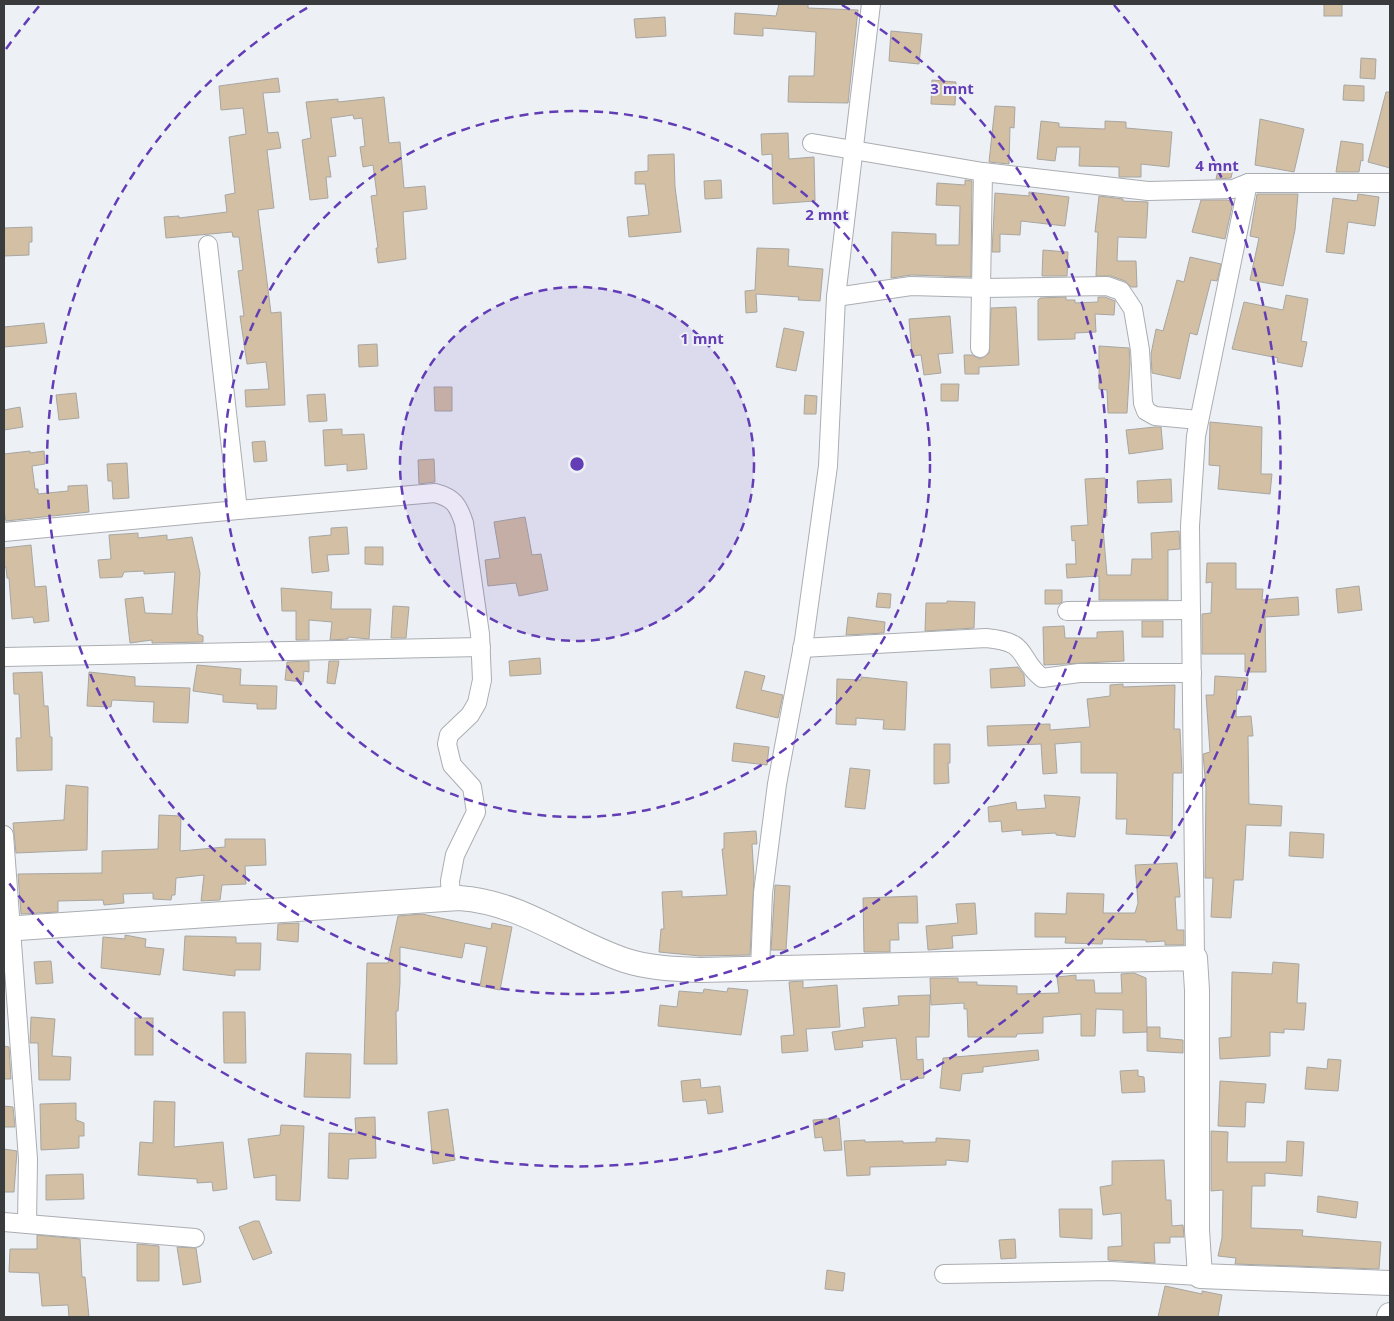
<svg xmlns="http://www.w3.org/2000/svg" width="1394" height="1321" viewBox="0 0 1394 1321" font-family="'Open Sans',sans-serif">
<rect width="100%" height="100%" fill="#edf1f5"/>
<g fill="#d2bfa4" stroke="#a8a6a2">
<path d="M779 4H808V8L858 10 848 103 788 102 789 76H814L816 32 763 28V36L734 34 735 13 776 16Z"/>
<rect x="1324" y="4" width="18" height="12"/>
<path d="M665 17 666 36 636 38 634 19Z"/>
<path d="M891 31 922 34 919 64 889 61Z"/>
<path d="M1361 58 1376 59 1375 79 1360 78Z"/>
<path d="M278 78 280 92 263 93 268 133 278 132 281 148 267 150 274 208 258 210 271 313 281 312 285 405 246 407 245 390 269 389 266 362 247 364 240 316H244L238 271 243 270 239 237H233L232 232 166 238 164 217 179 216V218L227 212 225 195 235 193 229 137 246 134 243 108 221 110 219 86Z"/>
<path d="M932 80 956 82 955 105 931 104Z"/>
<path d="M1344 85 1364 86V101L1343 100Z"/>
<path d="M1386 92H1390V168L1368 162Z"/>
<path d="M384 97 389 143 400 142 404 188 425 186 427 209 403 212 406 259 378 263 376 248H378L371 196 377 195 373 165 363 167 360 147 365 146 362 118 354 119 353 115 331 118 336 156 328 157 331 177H326L328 198 310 200 302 140 311 138 306 102 338 99V102Z"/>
<path d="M995 106 1015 107 1014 128 1010 127 1009 164 989 162Z"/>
<path d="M1260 119 1304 129 1294 172 1255 165Z"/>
<path d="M1041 121 1059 123V127L1105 129V121L1126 122V128L1172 132 1169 167 1141 164V177H1119V167L1079 166 1080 147H1057L1055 161 1037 159Z"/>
<path d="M788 133 789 159 814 157 815 201 773 204 772 154 762 155 761 134Z"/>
<path d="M1341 141 1363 144V161L1361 160 1359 172H1336Z"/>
<path d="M674 154 675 187 681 232 629 237 627 217 649 215 645 184H635V172L648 171V155Z"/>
<path d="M1220 162 1234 165 1231 178 1216 179Z"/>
<path d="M721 180 722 198 705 199 704 181Z"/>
<path d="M965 180 972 181 971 277 911 275 891 278 892 232 936 234V245H959L960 206 936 205 937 183 965 185Z"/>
<path d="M1029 192 1069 197 1065 226 1021 221 1020 235 1000 234V252H992L995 193 1029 196Z"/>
<path d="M1257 194H1298L1295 230 1283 286 1250 280 1259 238 1250 236Z"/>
<path d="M1358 194 1379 197 1375 226 1348 222 1344 254 1326 252 1333 198 1357 201Z"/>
<path d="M1099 196 1123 199V201L1148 202 1146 238 1118 237 1117 261H1136L1137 287H1131L1125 281 1111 276H1096L1098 232H1095Z"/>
<path d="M1201 200H1227L1233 202 1225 239 1192 232Z"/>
<path d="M32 227V242H29V255L4 256V228Z"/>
<path d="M757 248 789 249 788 266 823 269 820 301 798 300 799 297 756 294 757 312 746 313 745 291 755 290Z"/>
<path d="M1043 250 1068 252 1067 276H1042Z"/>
<path d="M1190 257 1221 264 1217 281 1211 280 1197 335 1190 333 1180 379 1152 373 1151 354 1156 329 1163 331 1177 280 1184 282Z"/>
<path d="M1286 295 1308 299 1301 341 1307 342 1302 367 1277 362 1278 358 1232 349 1244 302 1283 310Z"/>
<path d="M1066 297V300H1075V303L1098 302V297H1105L1115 301 1114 315 1095 314 1096 332 1075 333V339L1038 340V300L1040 298Z"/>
<path d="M1016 307 1019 365 979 367V374H965L964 355H972L980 359 989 353 991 308Z"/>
<path d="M950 316 953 353 938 354 941 373 924 375 921 355 912 356 909 319Z"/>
<path d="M44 323 47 343 4 347V327Z"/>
<path d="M784 328 804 332 796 371 776 367Z"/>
<path d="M377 344 378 366 359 367 358 345Z"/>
<path d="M1099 346 1129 348 1130 363 1127 413H1108L1107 390 1099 389Z"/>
<path d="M941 384H959L958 401H941Z"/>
<path d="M434 387H452V411H435Z"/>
<path d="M76 393 79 418 59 420 56 395Z"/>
<path d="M325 394 327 421 309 422 307 395Z"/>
<path d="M805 395 817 396 816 414H804Z"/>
<path d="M20 407 23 427 4 430V410Z"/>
<path d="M1210 422 1262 427 1261 474H1272L1270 494 1218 489 1220 466 1209 465Z"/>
<path d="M1155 427H1161L1163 449 1129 454 1126 430Z"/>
<path d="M342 429V435L364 434 367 469 347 471V464L325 466 323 430Z"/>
<path d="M265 441 267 461 254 462 252 442Z"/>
<path d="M30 451V453L44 451 45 464 32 466 35 489H38V494L68 491V486L87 485 89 512 6 521 4 512V454Z"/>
<path d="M434 459 435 482 419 484 418 460Z"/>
<path d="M127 463 129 498 113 499 112 481H108L107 464Z"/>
<path d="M1105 478 1107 516H1102L1107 575H1131L1132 559H1152L1151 533 1179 531 1180 549 1168 550V600H1099V576L1067 578 1066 564H1076L1075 540 1072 541 1071 526 1088 525 1085 479Z"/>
<path d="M1171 479 1172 502 1138 503 1137 481Z"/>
<path d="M525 517 532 555 541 554 548 590 519 596 516 583 488 586 485 560 500 558 494 522Z"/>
<path d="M347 527 349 554 327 555 329 571 312 573 309 537 331 535V528Z"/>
<path d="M138 533V538L167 535V540L192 537 200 573 197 614 198 634 203 636V642L152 643V640L130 643 125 599 143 597 145 613 172 614 175 572 144 574V571L124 572 122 577 100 578 98 560 111 559 109 535Z"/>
<path d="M31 545 35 587 46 586 49 621 34 623 33 617 12 619 9 578H7L6 567H4V548Z"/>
<path d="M365 547H383V565L365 564Z"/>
<path d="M1207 563H1236V589H1263L1262 600 1298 597 1299 615 1265 617 1266 672H1245V654H1202V614L1211 613 1212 582 1206 583Z"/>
<path d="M1359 586 1362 610 1338 613 1336 589Z"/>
<path d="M281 588 332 592 331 609H371L369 639 348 637V639L330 640 332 622 309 620V640H296V611H282Z"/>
<path d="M1045 590H1062V602L1059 604H1045Z"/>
<path d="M878 593 891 594 890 608 876 607Z"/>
<path d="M947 601 975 602 974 628 925 631 926 603H947Z"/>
<path d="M393 606 409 607 406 638H391Z"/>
<path d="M848 617 885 622 884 633 846 635Z"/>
<rect x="1142" y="621" width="21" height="16"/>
<path d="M1064 626 1065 638H1097V632L1123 631 1124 661 1044 665 1043 627Z"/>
<path d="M540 658 541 674 510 676 509 661Z"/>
<path d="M309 661V672L304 671 303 682 285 680 287 662Z"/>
<path d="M329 661H339L335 684 327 683Z"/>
<path d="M197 665 241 669 240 685 277 686 276 709H257V704L223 702V695L193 691Z"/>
<path d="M1018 667 1024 675 1025 686 991 688 990 669Z"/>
<path d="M745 671 765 676 761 690 783 695 778 718 736 708Z"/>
<path d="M42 672 44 706H48L50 737H52V770L17 771 16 738H21L19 694H14L13 673Z"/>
<path d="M89 672 135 677V686L190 688 188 723 153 722 154 702 112 700 111 707 87 706Z"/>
<path d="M1215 676 1248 678 1247 690H1237L1236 717 1251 716 1253 736H1248L1249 804 1282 806 1281 826 1246 825 1243 880H1234L1231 918 1211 917 1213 878H1205L1206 788 1203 754 1210 752 1206 695H1214Z"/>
<path d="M861 677 907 682 905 730 883 729 884 720 856 718V725L836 724 837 679 861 680Z"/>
<path d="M1123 684V687L1175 685 1174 729H1180L1182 773H1173L1172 836 1126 834 1127 819H1116L1117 773H1081V742L1055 744 1057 773 1043 774 1041 744 988 746 987 726 1050 724V730L1090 727 1087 699 1110 696V685Z"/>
<path d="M734 743 769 747 767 765 732 761Z"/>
<path d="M934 744H950V763H948L949 783 934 784Z"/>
<path d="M850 768 870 770 865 809 845 807Z"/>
<path d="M66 785 88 787 87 850 16 853 13 823 64 820Z"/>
<path d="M1044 795 1080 797 1075 837 1056 835V833L1022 835V830L1002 832 1001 821 989 822 988 807 1016 802 1017 810 1046 808Z"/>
<path d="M159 815 181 816 180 851 225 847V839H265L266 865 245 866 246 884 222 885 220 900 201 901 204 875 176 878 175 895H172L171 900 153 899V893L123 894 124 903 104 905 103 900 58 901V912L21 914 18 874 102 873V851L158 849Z"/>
<path d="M756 831 757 844H752L754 878 750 955 700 956 659 952 661 929H664L662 892 682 891V897L727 895 722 849H724V833Z"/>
<path d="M1290 832 1324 834 1323 858 1289 856Z"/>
<path d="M1177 863 1180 897H1175L1177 930H1184V945H1165V941L1146 942V940L1103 939 1102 944 1065 943 1066 937H1035V913L1066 914 1067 893 1104 894 1103 913H1135L1138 903 1135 865Z"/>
<path d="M775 885 790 886 786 950H771Z"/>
<path d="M917 896 918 923H898L899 940H890V952H864L863 898Z"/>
<path d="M975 903 977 934 952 936 953 948 928 950 926 926 958 923 956 904Z"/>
<path d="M422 914 491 929 492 923 512 927 500 990 480 986 487 947 465 943 462 958 400 947V983L398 1011H396L397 1064H364L367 963H388L398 916Z"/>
<path d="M299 923 298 942 277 940 278 924Z"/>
<path d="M125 935 146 939 145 947 164 949 160 975 101 968 103 937 125 939Z"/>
<path d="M185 936 236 937V943H261L260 970H235V976L183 970Z"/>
<path d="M51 961 53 983 36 984 34 962Z"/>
<path d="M1273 962 1299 964 1297 1003H1306L1304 1030 1284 1029V1033L1270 1032V1056L1220 1059 1219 1038 1231 1037 1232 972 1272 974Z"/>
<path d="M1134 973 1146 978 1147 1032 1123 1033V1010L1096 1009 1095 1036H1081V1014L1043 1017V1033L1017 1034 1016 1037H968L967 1009H964V1003L931 1005 930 978H958V982H977V985L1017 986V994L1059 993 1057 977 1076 975V980H1094L1095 993H1122L1121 974Z"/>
<path d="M803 981V988L837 985 840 1027 806 1029 808 1051 782 1053 781 1036 794 1035 789 982Z"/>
<path d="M728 988 748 990 741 1035 658 1026 660 1005 677 1007 679 991 703 993 704 989 727 992Z"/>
<path d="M930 995 929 1037H916L917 1060 923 1059 924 1078 901 1080 896 1038 862 1041 863 1047 835 1050 832 1032 865 1027 863 1008 899 1005 898 996Z"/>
<path d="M223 1012H245L246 1063H224Z"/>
<path d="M31 1017 55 1019 52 1056 71 1057 70 1080H39L38 1043H30Z"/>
<rect x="135" y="1018" width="18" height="37"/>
<path d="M1147 1027H1160V1038L1183 1040V1053L1147 1051Z"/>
<path d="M4 1046 9 1047 11 1079H4Z"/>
<path d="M1038 1050 1039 1060 983 1067V1072L962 1074 960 1091 940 1088 943 1058Z"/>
<path d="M306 1053 351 1054 350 1098 304 1097Z"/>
<path d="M1328 1059 1341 1060 1338 1091 1305 1089 1307 1067 1327 1069Z"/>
<path d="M1138 1070V1076L1144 1077 1145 1092 1122 1093 1120 1071Z"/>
<path d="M700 1079 701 1088 720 1086 723 1112 708 1114 706 1100 683 1102 681 1081Z"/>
<path d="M1220 1081 1266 1084 1264 1103 1246 1102 1245 1127 1218 1126Z"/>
<path d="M154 1101 175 1102 174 1147 223 1142 227 1189 213 1191 212 1182 197 1183V1179L138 1175 140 1142 153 1143Z"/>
<path d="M76 1103V1120L84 1123V1136H79V1148L41 1150 40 1104Z"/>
<path d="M4 1106 13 1107 15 1127H4Z"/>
<path d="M448 1109 455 1160 433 1164 428 1112Z"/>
<path d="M375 1117 376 1158 349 1159 348 1179 328 1178 329 1133 356 1134 355 1118Z"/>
<path d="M839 1118 842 1150 824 1151 822 1137 815 1138 813 1120Z"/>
<path d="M281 1125 304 1126 300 1201 276 1200V1175L254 1178 248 1139 280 1135Z"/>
<path d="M1211 1131 1228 1132 1227 1162H1286L1287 1141 1304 1142 1302 1176 1265 1173V1186H1252L1251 1228 1303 1230 1302 1236 1381 1242 1379 1269 1235 1264 1236 1258 1218 1256 1222 1238 1223 1190 1211 1191Z"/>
<path d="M936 1138 970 1140 968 1162 946 1160V1165L870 1167V1175L847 1176 844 1141 865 1140V1142L903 1141V1143L936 1142Z"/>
<path d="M4 1149 17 1151 14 1192H4Z"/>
<path d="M1164 1160 1166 1200H1171L1172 1226 1183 1225 1184 1237H1170V1243H1154L1155 1263 1108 1260V1247L1122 1246 1121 1213 1103 1215 1100 1187 1112 1185V1161Z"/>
<path d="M83 1174 84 1199 46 1200V1175Z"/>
<path d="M1318 1196 1358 1202 1356 1218 1317 1212Z"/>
<path d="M1059 1209H1092V1239L1060 1237Z"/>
<path d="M254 1221H259L272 1253 253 1260 239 1227Z"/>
<path d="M37 1235 80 1239 82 1277H85L89 1317H69L68 1305 42 1306 39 1273 9 1272 10 1249H37Z"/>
<path d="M1015 1239 1016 1258 1001 1259 999 1240Z"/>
<path d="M137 1244 159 1246V1281H137Z"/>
<path d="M177 1247 196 1248 201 1282 183 1285Z"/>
<path d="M827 1270 845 1273 843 1291 825 1289Z"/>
<path d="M1165 1286 1202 1294V1291L1222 1295 1218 1317H1158Z"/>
</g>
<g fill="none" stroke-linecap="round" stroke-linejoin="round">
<defs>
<g id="street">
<path d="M812 143 983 172 1148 191 1233 189 1248 183H1390"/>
<path d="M836 297 911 286 982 288 1107 286 1121 291 1133 309 1140 350 1143 403 1146 411 1155 416 1199 420"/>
<path d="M980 348 983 172"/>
<path d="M238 510 435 493C454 498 458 505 464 523L480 634 482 680 477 703 470 715 449 735 447 744 452 765 472 787 476 812 455 855 450 881 451 898"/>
<path d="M4 532 238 510 208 245"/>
<path d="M1067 611 1191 610"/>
<path d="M802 648 986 638C1031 642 1016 657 1042 678L1079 673H1192"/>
<path d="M4 657 481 647"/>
<path d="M4 835 28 1159 27 1224 4 1222"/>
<path d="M1195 958 1190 526 1196 436 1248 183"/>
<path d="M760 969 763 893 777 784 804 640 828 466 836 297 871 4"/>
<path d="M27 1224 195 1238"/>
<path d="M944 1274 1110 1271 1200 1276"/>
</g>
<g id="secondary">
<path d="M4 929 459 898C521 902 566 940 624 960 648 968 674 969 700 970L1195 958 1197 990V1230L1200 1276 1390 1283"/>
<path d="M1389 1317 1390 1315"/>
</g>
</defs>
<use href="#street" stroke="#aaadb1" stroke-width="20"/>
<use href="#secondary" stroke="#aaadb1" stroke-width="26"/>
<use href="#street" stroke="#fff" stroke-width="18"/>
<use href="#secondary" stroke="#fff" stroke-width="24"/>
</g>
<circle cx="577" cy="464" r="177" fill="#623db5" fill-opacity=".12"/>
<g fill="none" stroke="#623db5" stroke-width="2.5" stroke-dasharray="9 6">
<circle cx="577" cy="464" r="177"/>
<circle cx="577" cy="464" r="353"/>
<path d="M842 5A530 530 0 1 1 312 5"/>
<path d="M6 49A706 706 0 0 1 40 5M1114 5A706 706 0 1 1 6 879"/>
</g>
<circle cx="577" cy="464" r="8" fill="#623db5" stroke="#edf1f5" stroke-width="2.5"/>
<g font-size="15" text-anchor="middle" font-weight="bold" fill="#623db5" stroke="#edf1f5" stroke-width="4" stroke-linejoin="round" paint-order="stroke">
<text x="952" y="94">3 mnt</text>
<text x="1217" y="171">4 mnt</text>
<text x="827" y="220">2 mnt</text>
<text x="702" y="344">1 mnt</text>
</g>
<rect width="1394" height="1321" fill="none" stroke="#393b3c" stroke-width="10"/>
</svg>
